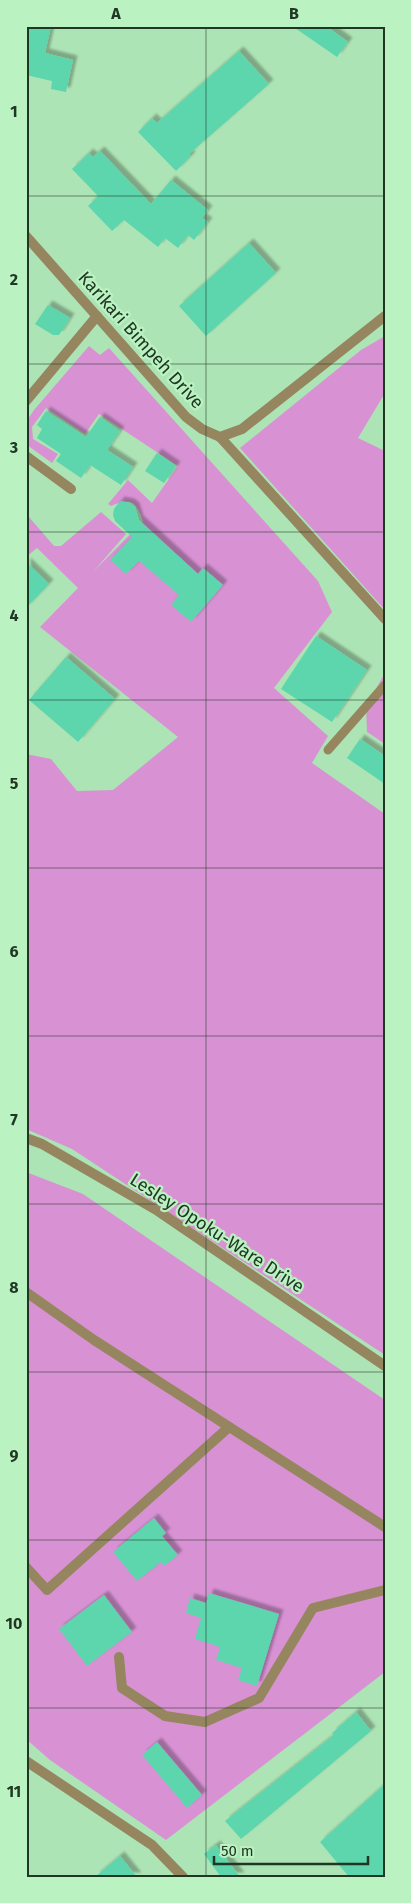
<svg xmlns="http://www.w3.org/2000/svg" width="411" height="1903" viewBox="0 0 411 1903" font-family="'Fira Sans',sans-serif">
<defs>
<filter id="shadow"><feDropShadow dx="4.5" dy="-4.5" stdDeviation="1" flood-color="#0004"/></filter>
</defs>
<rect width="100%" height="100%" fill="#ade4b5"/>
<g fill="#d892d4">
<path d="M385 336V393L358 438 385 451V610L240 448 361 350Z"/>
<path d="M89 346 100 355 109 348 318 581 332 612 274 688 328 736 312 763 385 814V1355L72 1149 26 1129V754L51 759 77 791 113 790 178 737 40 627 78 588 37 548 26 557V508L29 517 54 546H61L101 512 126 534 93 572 143 521C136 501 131 497 111 506L108 504 128 480 152 503 178 466 99 414 85 434 46 408 32 427 33 439 58 454 52 463 27 445 26 422 34 410Z"/>
<path d="M385 673V744L367 732 366 706Z"/>
<path d="M26 1172 83 1194 385 1400V1672L166 1840 50 1760 26 1739Z"/>
</g>
<g fill="#5dd5ad" filter="url(#shadow)">
<path d="M26 26H51L45 53 73 60 66 92 51 89 52 81 26 75Z"/>
<path d="M292 26H326L348 42 337 57Z"/>
<path d="M239 51 269 84 189 154 191 156 176 171 138 132 152 118 157 123Z"/>
<path d="M100 151 151 204 171 180 208 210 202 218 208 222 194 240 188 235 178 248 165 238 158 247 124 220 112 231 88 206 98 196 72 169 89 153 93 157Z"/>
<path d="M249 243 276 273 206 336 179 306Z"/>
<path d="M48 305 70 318 59 335H53L35 324Z"/>
<path d="M46 411 86 437 100 417 120 431 107 450 133 467 121 485 90 465 81 478 56 461 61 454 37 438 42 429 37 425Z"/>
<path d="M157 453 176 466 164 483 145 471Z"/>
<path d="M120 501 130 503 135 507 139 520 198 574 203 568 223 585 191 622 171 605 179 595 139 561 126 574 110 560 132 537 115 521 113 515 114 509Z"/>
<path d="M26 562 49 584 26 608Z"/>
<path d="M316 636 367 670 332 722 281 689Z"/>
<path d="M66 657 115 699 78 742 29 700Z"/>
<path d="M360 739 385 756V784L347 758Z"/>
<path d="M154 1518 166 1533 162 1536 178 1555 164 1566 161 1562 137 1581 113 1552Z"/>
<path d="M209 1593 279 1614 257 1686 238 1680 242 1668 216 1660 220 1647 195 1639 201 1618 186 1613 190 1598 206 1603Z"/>
<path d="M104 1595 132 1632 87 1666 59 1629Z"/>
<path d="M356 1712 371 1731 241 1839 225 1821 334 1735 332 1733Z"/>
<path d="M157 1742 202 1795 187 1808 142 1755Z"/>
<path d="M385 1784V1877H349L320 1842Z"/>
<path d="M216 1845 240 1877H221L204 1854Z"/>
<path d="M120 1856 137 1877H95Z"/>
</g>
<g fill="none" stroke-linecap="round" stroke-linejoin="round">
<path stroke="#958660" stroke-width="9" d="M328 750 385 685"/>
<g stroke="#958660" stroke-width="10">
<path d="M26 236 186 417 202 429 220 437 242 429 385 316"/>
<path d="M26 401 97 316"/>
<path d="M220 437 385 619"/>
<path d="M26 456 71 489"/>
<path d="M26 1138 42 1144 158 1211 385 1366"/>
<path d="M26 1292 94 1340 385 1527"/>
<path d="M26 1567 47 1590 229 1427"/>
<path d="M119 1657 122 1688 165 1716 205 1722 259 1698 313 1608 385 1590"/>
<path d="M26 1761 152 1845 183 1877"/>
</g>
</g>
<path fill="none" stroke="#203724" stroke-width="1" stroke-opacity="0.55" d="M206 26V1877M26 196H385M26 364H385M26 532H385M26 700H385M26 868H385M26 1036H385M26 1204H385M26 1372H385M26 1540H385M26 1708H385"/>
<g text-anchor="middle" dominant-baseline="central" stroke-width="4.5" stroke-linejoin="round" paint-order="stroke">
<g font-size="18" fill="#203724" stroke="#baf2c1">
<text transform="translate(141 340) rotate(48)">Karikari Bimpeh Drive</text>
<text transform="translate(217 1233) rotate(33)">Lesley Opoku-Ware Drive</text>
</g>
</g>
<rect width="411" height="1903" fill="none" stroke="#baf2c1" stroke-width="55"/>
<path d="M214 1856v8h154v-8" fill="none" stroke="#203724" stroke-width="2.5"/>
<text x="221" y="1856" font-size="15" fill="#203724" stroke="#baf2c1" stroke-width="4" paint-order="stroke">50 m</text>
<rect x="28" y="28" width="356" height="1848" fill="none" stroke="#203724" stroke-width="2"/>
<g font-size="16" text-anchor="middle" font-weight="bold" fill="#203724">
<text x="116" y="19">A</text>
<text x="294" y="19">B</text>
<text x="14" y="117">1</text>
<text x="14" y="285">2</text>
<text x="14" y="453">3</text>
<text x="14" y="621">4</text>
<text x="14" y="789">5</text>
<text x="14" y="957">6</text>
<text x="14" y="1125">7</text>
<text x="14" y="1293">8</text>
<text x="14" y="1461">9</text>
<text x="14" y="1629">10</text>
<text x="14" y="1797">11</text>
</g>
</svg>
